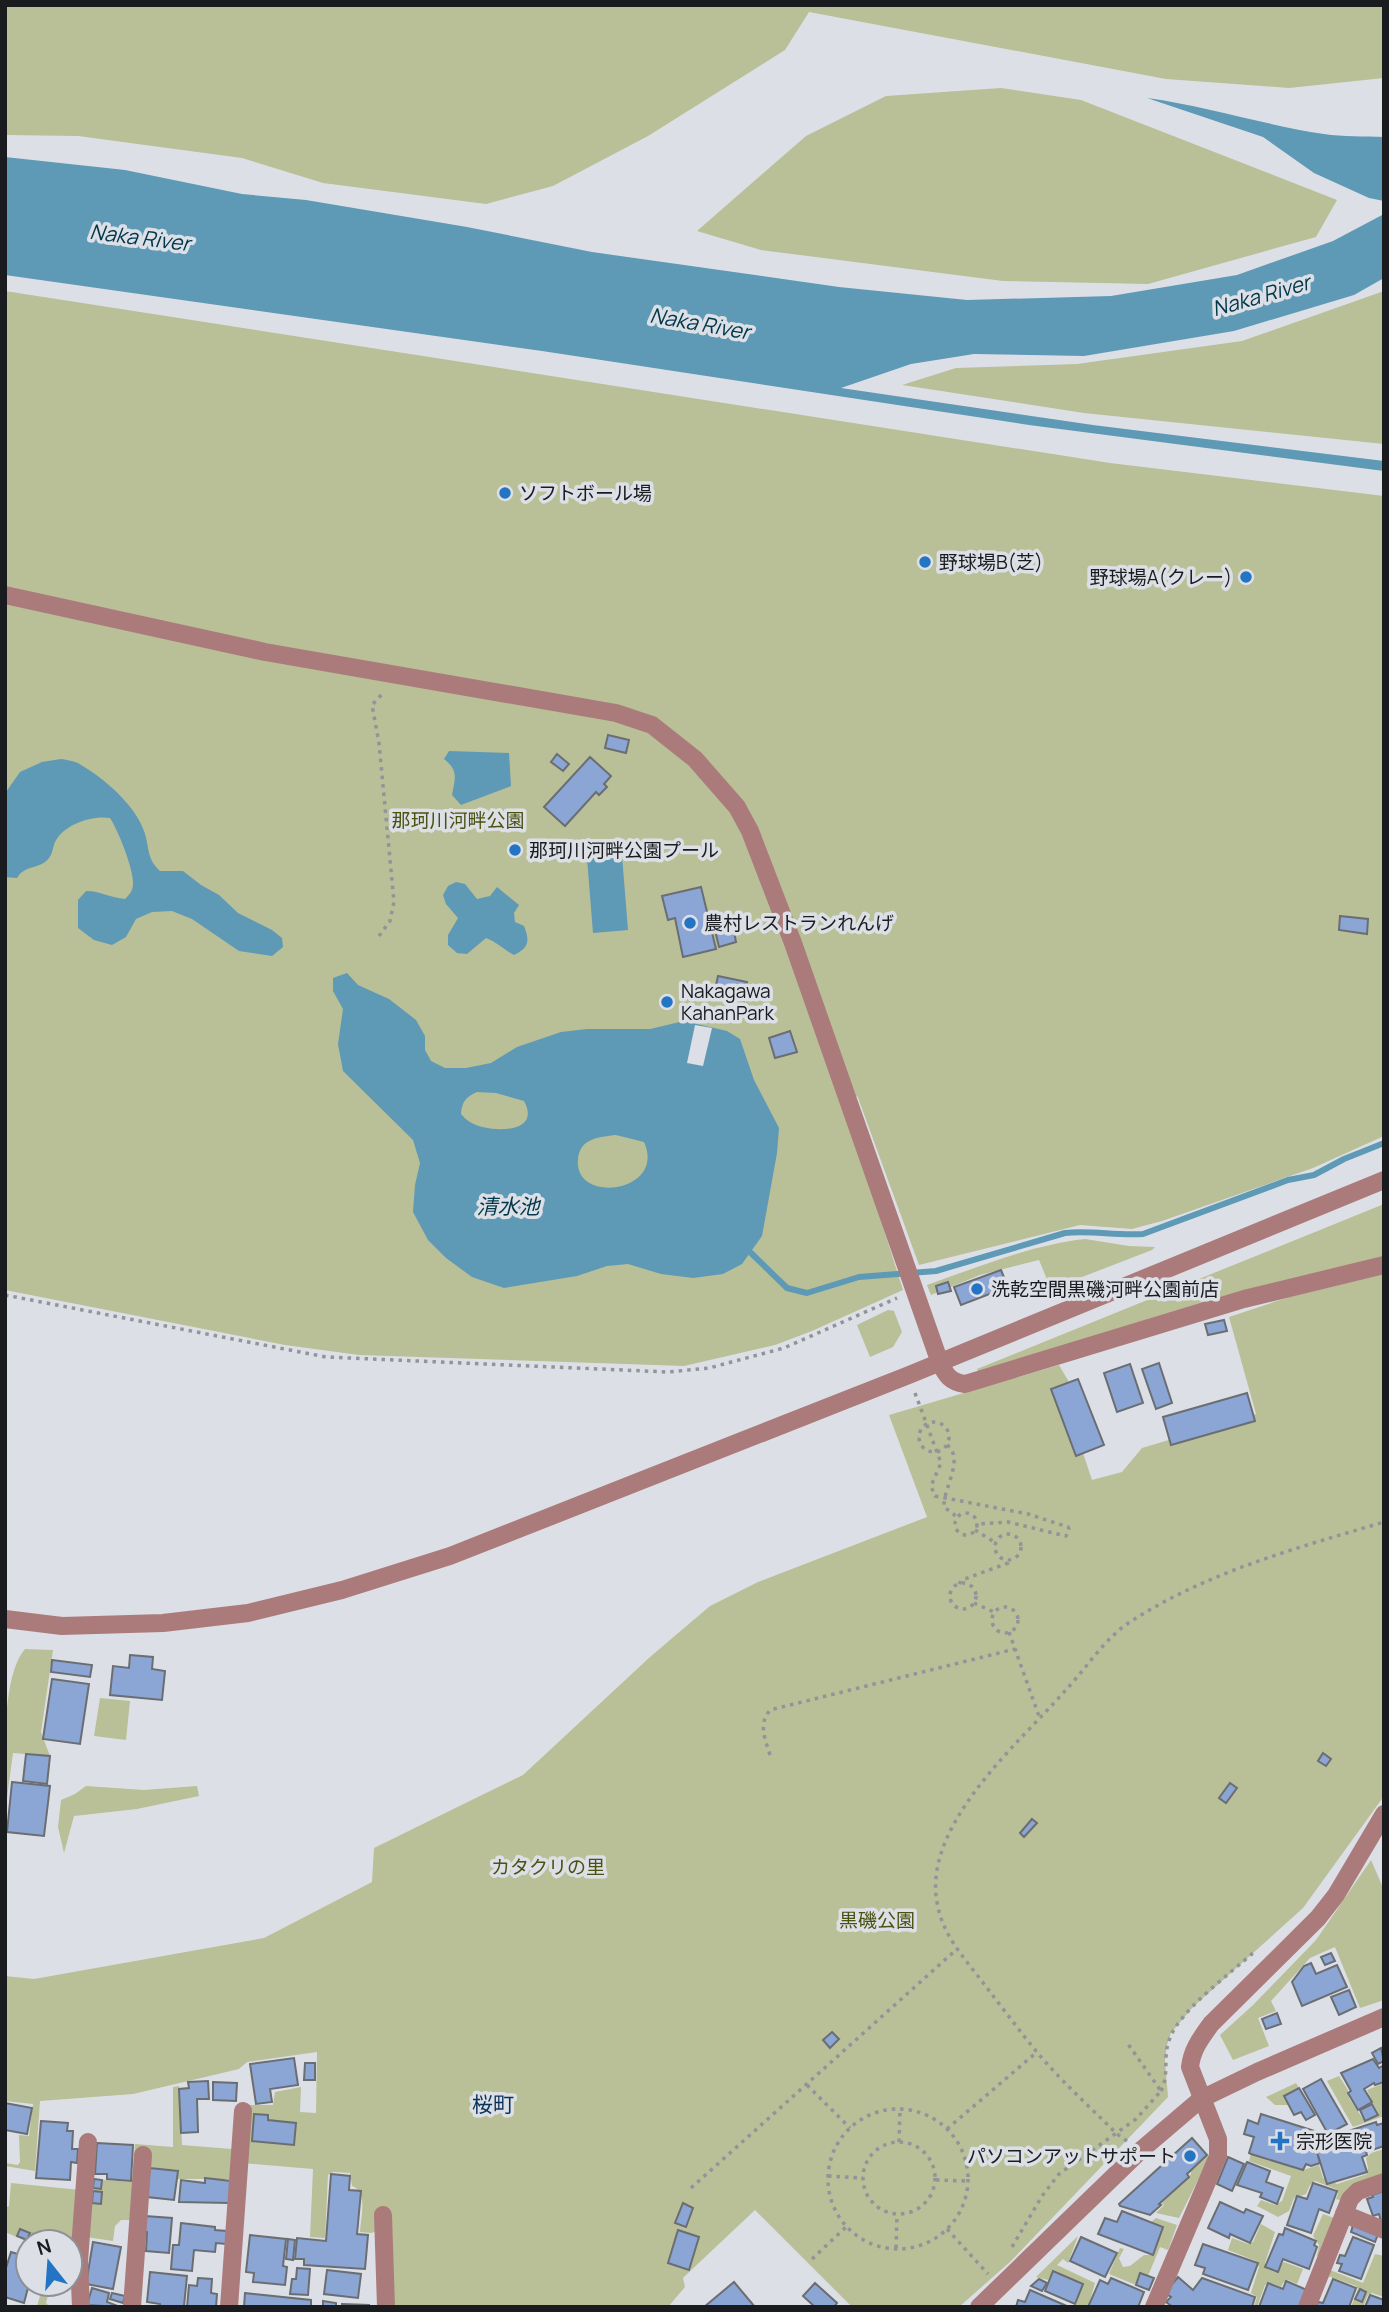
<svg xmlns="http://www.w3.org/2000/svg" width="1389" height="2312" viewBox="0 0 1389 2312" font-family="Manrope,'Noto Sans JP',sans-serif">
<rect width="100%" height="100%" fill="#dce0e6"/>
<g fill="#b9bf96">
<path d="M5 5H1384V78L1289 88 1166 79 809 12 785 50 648 136 553 186 486 204 323 183 242 158 78 136 5 135Z"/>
<path d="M1001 88 1081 100 1337 200 1316 237 1148 284 1003 281 761 250 697 231 806 136 886 96Z"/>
<path d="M5 291 1110 463 1384 496V1136L1313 1168 1162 1221 1132 1229 1080 1225 919 1265 857 1095 850 1123 903 1290 812 1331 775 1345 684 1366 359 1355 285 1345 5 1290Z"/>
<path d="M1384 291V444L1084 413 902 385 956 368 1077 364 1242 341Z"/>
<path d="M1384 1204V1257L979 1373 977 1369Z"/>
<path d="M1085 1239 1129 1246 1155 1247 1152 1250 1051 1289 1039 1260 980 1275 931 1295 927 1285C978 1267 1031 1245 1085 1239Z"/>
<path d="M1384 1274V1796L1303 1908 1193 2007 1171 2033 1167 2045 1165 2061 1168 2097 1011 2261 959 2307H852L755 2210 686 2275 683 2278 685 2287 668 2307H391L385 2229 371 2233 360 2232C361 2217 368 2191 352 2186L350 2173 333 2172 328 2175 325 2238 310 2237 313 2169 242 2163 249 2105H273L275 2092 301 2087 300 2112 316 2113 317 2052 247 2062 239 2069 133 2094 40 2101 35 2171 5 2166V2163L18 2165 20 2162 19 2135 29 2136 33 2104 5 2101V1976L34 1979 264 1938 372 1882 374 1848 523 1775 650 1657 710 1606 758 1582 927 1517 889 1415 1059 1365 1069 1382 1051 1389 1076 1455 1083 1453 1092 1480 1122 1472 1142 1448 1256 1414 1229 1317 1289 1297Z"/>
<path d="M888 1310 894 1311 902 1332 893 1347 870 1357 857 1325Z"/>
<path d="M25 1649 53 1650 41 1732 50 1756 13 1753 5 1813C5 1772 0 1677 25 1649Z"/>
<path d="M100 1698 130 1701 126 1740 94 1736Z"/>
<path d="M86 1786 144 1790 197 1786 199 1796 137 1809 74 1816 64 1853 58 1827 61 1800 75 1794Z"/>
<path d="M1371 1860 1384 1890V2000L1360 2008 1335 1947 1310 1958 1271 2001 1276 2011 1258 2018 1269 2046 1233 2060 1220 2035 1253 2005 1316 1940Z"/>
<path d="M1339 2076 1348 2090 1349 2098 1363 2119 1378 2113 1367 2090 1382 2084 1384 2116 1353 2127 1327 2081Z"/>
<path d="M1296 2083 1299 2088 1284 2096 1289 2105H1275L1266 2097Z"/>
<path d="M179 2086 182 2145 232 2149 231 2179H178V2170L139 2166 134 2220H121L115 2226 113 2241 86 2237 91 2179 132 2182 135 2144 173 2147V2087Z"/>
<path d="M1384 2149V2176L1343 2201 1336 2199 1338 2194 1336 2189 1315 2181 1310 2185 1306 2194 1294 2198 1289 2211 1278 2217 1257 2206 1261 2200 1275 2205 1282 2201 1291 2176 1249 2161 1251 2154 1303 2170 1319 2165 1323 2178 1337 2184 1367 2174 1368 2168 1366 2158 1371 2153Z"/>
<path d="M1207 2155 1209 2158 1179 2218 1156 2213 1164 2205 1162 2203 1191 2174V2171Z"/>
<path d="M11 2183 80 2190 73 2268 70 2269V2242H28L5 2232V2208L9 2206Z"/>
<path d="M1323 2214 1337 2219 1322 2257 1317 2256 1319 2245 1313 2236Z"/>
<path d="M1156 2218 1177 2225 1168 2250 1160 2247 1148 2276 1140 2273 1136 2285 1109 2274 1120 2248 1124 2249 1119 2258 1123 2267 1130 2266 1144 2255H1153L1163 2227 1151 2222Z"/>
<path d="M1261 2224 1275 2232 1265 2263 1267 2269 1275 2272 1284 2262 1303 2269 1297 2284 1288 2280 1283 2283 1281 2287 1271 2283 1265 2285 1257 2307H1254L1257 2297 1251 2293 1259 2267 1256 2261 1228 2250 1232 2238 1248 2244 1253 2242Z"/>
<path d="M1078 2236 1068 2263 1063 2259 1057 2265 1095 2283 1088 2307 1075 2306 1083 2284 1054 2270 1048 2280 1036 2277Z"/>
<path d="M1375 2254 1384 2256V2297L1372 2293 1368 2295 1363 2307H1351L1358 2289 1356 2286 1328 2276 1330 2270 1363 2283Z"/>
<path d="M43 2284H51L46 2303 50 2307H37Z"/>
</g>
<g fill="#5e99b6" fill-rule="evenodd">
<path d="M1147 98C1206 106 1264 125 1324 134 1343 137 1364 136 1384 137V201L1369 198 1314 173 1263 137Z"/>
<path d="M5 157 125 170 242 194 306 200 467 227 592 252 839 287 967 300 1111 296 1237 275 1333 241 1384 214V278L1354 295 1234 331 1084 356 974 354 911 364 841 388 1093 425 1384 461V471L1029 425 542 351 5 275Z"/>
<path d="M449 751 509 753 511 786 461 805 452 795C455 778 459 771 444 759Z"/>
<path d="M61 759C67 760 76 761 81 765 105 779 135 805 144 831 150 848 146 858 160 871H183L201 885 219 895 238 913 272 930 282 938 283 947 272 956 239 951 192 919 172 911 152 912 136 919 126 937 112 945 94 940 78 928V900L86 891C100 891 111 898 125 899 129 895 133 891 133 884 134 870 118 830 110 818 92 815 64 824 55 842 52 849 53 856 45 862 35 869 24 866 17 878L5 877 6 792 20 772 42 762Z"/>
<path d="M622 856 628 930 593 933 587 858Z"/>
<path d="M456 882 465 884 477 899 490 896 497 887 519 905 514 913 515 922 524 926C530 941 529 948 514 955 504 950 497 942 486 938L467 954 457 953 448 945V935L458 918 446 904 443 895 448 886Z"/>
<path d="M347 973 358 985 389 999 416 1020 425 1036V1050L431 1061 445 1068H466L491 1063 517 1047 561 1032 587 1029H650L684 1021 727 1031 740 1039 754 1080 779 1128 777 1153 762 1236 742 1264 723 1274 693 1278 661 1274 628 1264 607 1266 577 1276 504 1288 472 1277 446 1258 428 1240 413 1212 415 1185 420 1163 413 1140 343 1071 338 1044 343 1009 333 991V978ZM477 1092 496 1093 524 1101C543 1135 487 1133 470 1122 466 1120 464 1117 461 1114 462 1101 466 1097 477 1092ZM616 1135 644 1142C667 1193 573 1205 578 1159 580 1138 599 1137 616 1135Z"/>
</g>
<path fill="#dce0e6" d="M695 1025 712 1028 703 1066 687 1063Z"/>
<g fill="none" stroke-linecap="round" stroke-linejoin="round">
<path stroke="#5e99b6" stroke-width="6" d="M751 1253 787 1288 807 1293 859 1277 936 1271 1065 1233C1091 1230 1116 1236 1143 1234L1288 1180 1314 1175 1344 1159 1384 1143"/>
</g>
<g fill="#8ba6d5" stroke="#6a6e73" stroke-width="2">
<path d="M608 735 629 740 626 753 605 748Z"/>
<path d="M557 754 569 764 563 771 551 762Z"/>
<path d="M590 757 611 776 604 784 607 787 599 795 596 792 565 826 544 807Z"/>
<path d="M701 887 716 949 683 957 675 918 668 920 662 896Z"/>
<path d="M1340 916 1368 919 1367 934 1339 930Z"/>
<path d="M732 922 736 942 719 947 714 926Z"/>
<path d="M718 976 747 982 744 1001 714 995Z"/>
<path d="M790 1031 797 1052 775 1058 769 1038Z"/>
<path d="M1001 1270 1008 1287 961 1305 954 1287Z"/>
<path d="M948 1282 951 1291 938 1294 936 1286Z"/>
<path d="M1224 1320 1227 1331 1208 1335 1205 1324Z"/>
<path d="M1159 1363 1172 1403 1156 1409 1142 1369Z"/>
<path d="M1130 1364 1143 1403 1117 1412 1104 1373Z"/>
<path d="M1078 1379 1104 1445 1076 1456 1051 1389Z"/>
<path d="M1247 1393 1255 1421 1171 1445 1163 1417Z"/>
<path d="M130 1655 153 1657 152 1669 165 1671 162 1700 110 1695 113 1666 129 1668Z"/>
<path d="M52 1660 92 1665 90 1677 51 1672Z"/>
<path d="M52 1679 89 1684 80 1744 43 1739Z"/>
<path d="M1323 1753 1331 1759 1326 1766 1318 1761Z"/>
<path d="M26 1754 50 1756 47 1784 23 1781Z"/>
<path d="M12 1782 50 1786 44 1836 7 1832Z"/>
<path d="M1230 1783 1237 1788 1226 1803 1219 1798Z"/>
<path d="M1032 1819 1037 1823 1024 1837 1020 1833Z"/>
<path d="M1331 1953 1335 1961 1325 1965 1321 1957Z"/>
<path d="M1311 1963 1316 1974 1337 1965 1347 1987 1302 2006 1292 1982 1304 1966Z"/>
<path d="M1349 1990 1356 2007 1339 2015 1331 1997Z"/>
<path d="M1277 2013 1281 2024 1266 2029 1262 2019Z"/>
<path d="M832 2032 839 2039 830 2048 823 2040Z"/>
<path d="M1381 2048 1384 2061 1378 2064 1372 2053Z"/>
<path d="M294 2058 298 2085 270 2089 272 2102 256 2104 250 2064Z"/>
<path d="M1373 2059 1379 2068 1384 2065V2082L1375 2085 1374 2083 1364 2089 1372 2102 1358 2110 1348 2093 1351 2091 1341 2073Z"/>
<path d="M305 2063H315V2080H304Z"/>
<path d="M1321 2079 1347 2124 1328 2134 1303 2089Z"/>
<path d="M208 2081 209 2099H197L198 2132 181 2133 179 2089 189 2088 188 2082Z"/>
<path d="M213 2082 237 2083 236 2101 213 2100Z"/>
<path d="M1299 2088 1315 2115 1306 2120 1301 2112 1294 2115 1284 2096Z"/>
<path d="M5 2103 32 2108 27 2134 5 2130Z"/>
<path d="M1372 2104 1378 2115 1365 2121 1360 2110Z"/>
<path d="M254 2114 268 2115V2120L296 2123 294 2145 252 2141Z"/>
<path d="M1261 2114 1330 2136 1342 2133 1346 2143 1317 2152 1320 2163 1311 2166 1306 2164 1303 2170 1251 2154 1249 2153 1254 2137 1244 2134 1248 2120 1258 2124Z"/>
<path d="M41 2121 68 2123 67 2131H73L72 2149H78L77 2163 71 2162 70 2180 36 2178Z"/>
<path d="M1376 2122 1377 2125 1384 2123V2146L1366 2152 1367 2155 1362 2157 1367 2172 1327 2184 1317 2152 1346 2143 1342 2133Z"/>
<path d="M1192 2138 1207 2155 1187 2174 1189 2177 1159 2204 1161 2205 1150 2215 1120 2206 1119 2204Z"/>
<path d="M97 2143 133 2145 131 2181 107 2179V2174H95Z"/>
<path d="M1228 2157 1244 2164 1232 2191 1217 2184Z"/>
<path d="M1247 2162 1270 2171 1266 2182 1283 2188 1277 2204 1260 2197 1262 2193 1237 2185Z"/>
<path d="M150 2168 178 2171 174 2200 147 2197Z"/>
<path d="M331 2174 350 2176 349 2190 361 2191 357 2234 368 2235 365 2269 304 2265V2259H295L297 2238 326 2241Z"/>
<path d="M205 2178 231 2181 229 2203 179 2202 181 2180 205 2183Z"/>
<path d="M94 2179 102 2180 101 2189 93 2188Z"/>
<path d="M1313 2183 1337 2191 1329 2213 1319 2209 1311 2233 1287 2225 1297 2196 1307 2199Z"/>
<path d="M93 2191 102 2192 101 2204 92 2203Z"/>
<path d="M1384 2191V2225H1382L1379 2214 1373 2216 1367 2199 1373 2197 1372 2195Z"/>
<path d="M1220 2202 1244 2213 1246 2209 1263 2216 1250 2243 1230 2234 1229 2238 1208 2228Z"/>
<path d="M683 2203 693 2208 686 2227 675 2223Z"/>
<path d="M1122 2211 1163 2227 1153 2255 1098 2234 1105 2218 1117 2222Z"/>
<path d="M145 2216 172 2218 169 2253 146 2251 147 2232H143Z"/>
<path d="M181 2223 215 2227V2230L227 2231 226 2244 216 2243 215 2252 194 2250 192 2271 171 2269 173 2245H179Z"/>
<path d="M1353 2225 1378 2234 1375 2242 1351 2232Z"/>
<path d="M1285 2228 1316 2241 1314 2245 1317 2247 1309 2269 1283 2259 1278 2272 1265 2267 1279 2234 1283 2235Z"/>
<path d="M20 2229 30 2233 27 2240 17 2236Z"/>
<path d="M678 2230 699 2237 689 2270 668 2263Z"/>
<path d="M33 2234 43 2238 41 2242 30 2240Z"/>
<path d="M250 2235 286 2239 283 2266 287 2267 285 2285 253 2282 254 2273 246 2272Z"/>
<path d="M56 2237 69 2239V2242H55Z"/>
<path d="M1081 2237 1117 2253 1105 2277 1070 2261Z"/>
<path d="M1353 2237 1374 2245 1361 2279 1339 2271 1342 2264 1337 2263 1340 2255 1345 2256Z"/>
<path d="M288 2239 295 2240 293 2260 286 2259Z"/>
<path d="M93 2242 121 2247 113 2289 86 2284Z"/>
<path d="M1203 2244 1258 2263 1248 2290 1203 2274 1205 2268 1195 2265Z"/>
<path d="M11 2252 28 2257 29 2284 24 2303 5 2297V2271Z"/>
<path d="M297 2268 310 2269 308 2295 290 2294 292 2279H296Z"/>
<path d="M327 2270 361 2274 358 2298 324 2294Z"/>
<path d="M1053 2271 1083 2284 1075 2304 1045 2291Z"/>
<path d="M150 2272 187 2276 184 2306 160 2307V2304L147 2302Z"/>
<path d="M1140 2273 1154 2278 1149 2290 1136 2285Z"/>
<path d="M1178 2277 1193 2290 1202 2278 1255 2297 1252 2307H1173L1166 2302 1171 2297 1165 2293Z"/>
<path d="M198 2278 212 2279 211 2293 217 2294 216 2307H187L189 2285 197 2286Z"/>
<path d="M1111 2278 1144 2292 1138 2307H1088L1100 2280 1108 2284Z"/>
<path d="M1039 2279 1047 2283 1042 2291 1031 2286Z"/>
<path d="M1333 2279 1356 2288 1349 2307H1316L1318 2302 1323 2303Z"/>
<path d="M1286 2281 1307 2290 1300 2307H1259L1268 2283 1283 2289Z"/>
<path d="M734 2282 755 2307H704Z"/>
<path d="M815 2283 837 2303 834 2307H815L803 2296Z"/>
<path d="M92 2288 109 2293 107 2302 120 2307 87 2305Z"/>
<path d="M1360 2289 1366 2292 1362 2302 1355 2299Z"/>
<path d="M1030 2290 1069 2307H1016L1018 2300 1025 2302Z"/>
<path d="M112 2293 125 2296 123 2303 110 2299Z"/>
<path d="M245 2293 311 2300V2307H244Z"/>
<path d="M1370 2295 1384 2300V2307H1365Z"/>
<path d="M323 2301 336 2303V2307H323Z"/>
<path d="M342 2304 369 2305V2307H342Z"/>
</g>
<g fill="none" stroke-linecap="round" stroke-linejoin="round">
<g stroke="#919499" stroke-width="3.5" stroke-dasharray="3.5 5" stroke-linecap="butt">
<path d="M379 936 390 921 394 902 379 743 372 705 383 693"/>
<path d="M5 1295 326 1357 668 1372 709 1368 784 1348 897 1298"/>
<path d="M915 1393 941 1463 931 1486 935 1496 1028 1514 1068 1527 1069 1529 1066 1536 1008 1522 977 1524"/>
<circle cx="966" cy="1524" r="11"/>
<path d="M975 1530 996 1543"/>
<circle cx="1008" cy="1547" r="13"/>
<circle cx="963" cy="1596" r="13"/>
<path d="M959 1584 962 1580 1008 1563 1009 1560"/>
<path d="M974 1603 994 1612"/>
<circle cx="1005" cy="1620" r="13"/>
<path d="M1009 1632 1040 1719"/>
<path d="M770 1755C765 1738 758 1725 770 1710L1015 1649"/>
<path d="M807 2085 850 2128"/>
<path d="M1161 2091C1170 2073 1162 2056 1170 2038 1180 2010 1231 1973 1254 1952"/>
<circle cx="898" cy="2179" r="70"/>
<path d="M947 2129 1037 2052"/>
<path d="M1127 2141 1117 2134C1090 2107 1060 2080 1036 2051 1018 2029 1001 2006 984 1984 966 1960 944 1937 938 1907 919 1828 1017 1745 1064 1692 1086 1669 1105 1637 1133 1620 1210 1571 1297 1548 1384 1522"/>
<circle cx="899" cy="2178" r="36"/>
<path d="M899 2142 900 2109"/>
<path d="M828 2176 863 2178"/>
<path d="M936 2180 968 2181"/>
<path d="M691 2188 957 1949"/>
<path d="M947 2229 988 2274"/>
<path d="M1012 2247 1042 2196 1059 2174 1136 2119 1161 2091 1128 2044"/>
<path d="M896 2248 897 2215"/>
<path d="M812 2259 846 2227"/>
</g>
<g stroke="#ab7b7c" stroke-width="18">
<path d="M5 595 265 652 616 713 652 725 695 759 737 807 750 831 793 943 940 1363C946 1375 950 1382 965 1384L1244 1299 1384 1265"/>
<path d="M5 1619 62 1626 163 1623 248 1613 342 1590 450 1556 909 1375 1384 1180"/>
<path d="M1344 2214 1384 2230"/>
<path d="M383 2215 386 2307"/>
<path d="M81 2307 79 2261 88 2142"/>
<path d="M132 2307 143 2155"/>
<path d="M229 2307 243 2111"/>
<path d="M979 2307 1140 2151 1201 2099 1257 2072 1384 2017"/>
<path d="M1154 2307 1218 2156V2139L1190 2067C1192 2049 1201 2038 1211 2024L1318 1918 1336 1895 1384 1814"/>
<path d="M1307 2307 1350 2199 1358 2191 1384 2182"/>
</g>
<g stroke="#919499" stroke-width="3.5" stroke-dasharray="3.5 5" stroke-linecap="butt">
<circle cx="934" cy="1437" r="15"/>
<path d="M947 1445C965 1459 943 1488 944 1507L957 1517"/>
</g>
</g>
<g fill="#2375c4" stroke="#dce0e6" stroke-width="2.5">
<circle cx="505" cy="493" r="7"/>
<circle cx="925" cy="562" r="7"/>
<circle cx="1246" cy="577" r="7"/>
<circle cx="515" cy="850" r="7"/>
<circle cx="690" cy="923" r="7"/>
<circle cx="667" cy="1002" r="7"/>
<circle cx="977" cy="1289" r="7"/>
<path d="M1276.5 2130.5h7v7h7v7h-7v7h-7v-7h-7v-7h7z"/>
<circle cx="1190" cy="2156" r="7"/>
</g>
<g text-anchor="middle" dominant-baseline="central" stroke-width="7" stroke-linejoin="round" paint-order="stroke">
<g font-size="19" fill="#1a1b1e" stroke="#dce0e6" text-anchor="start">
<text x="519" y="493">ソフトボール場</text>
<text x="939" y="562">野球場B(芝)</text>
<text x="1232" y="577" text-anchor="end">野球場A(クレー)</text>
<text x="529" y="850">那珂川河畔公園プール</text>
<text x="704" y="923">農村レストランれんげ</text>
<text x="681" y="991">Nakagawa<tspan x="681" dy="22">KahanPark</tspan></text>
<text x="991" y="1289">洗乾空間黒磯河畔公園前店</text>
<text x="1296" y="2141">宗形医院</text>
<text x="1176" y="2156" text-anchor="end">パソコンアットサポート</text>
</g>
<g font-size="19" fill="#4b5110" stroke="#dce0e6">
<text x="458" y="820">那珂川河畔公園</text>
<text x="548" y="1867">カタクリの里</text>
<text x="877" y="1920">黒磯公園</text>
</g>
<g font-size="21" font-style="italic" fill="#00374b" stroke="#dce0e6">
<text transform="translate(140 237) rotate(7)">Naka River</text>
<text transform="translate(1261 295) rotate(-16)">Naka River</text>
<text transform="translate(700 323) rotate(10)">Naka River</text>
<text x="508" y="1206">清水池</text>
</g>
<g font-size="21" fill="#0a3257" stroke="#dce0e6">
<text x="493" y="2104">桜町</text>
</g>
</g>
<rect width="1389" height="2312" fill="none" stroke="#1a1b1e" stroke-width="14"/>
<g transform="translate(49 2263) rotate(343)"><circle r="33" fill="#dce0e6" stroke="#8e9196" stroke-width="2"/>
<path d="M0-5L12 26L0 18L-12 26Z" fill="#2375c4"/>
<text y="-10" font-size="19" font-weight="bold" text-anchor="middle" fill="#1a1b1e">N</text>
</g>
</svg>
